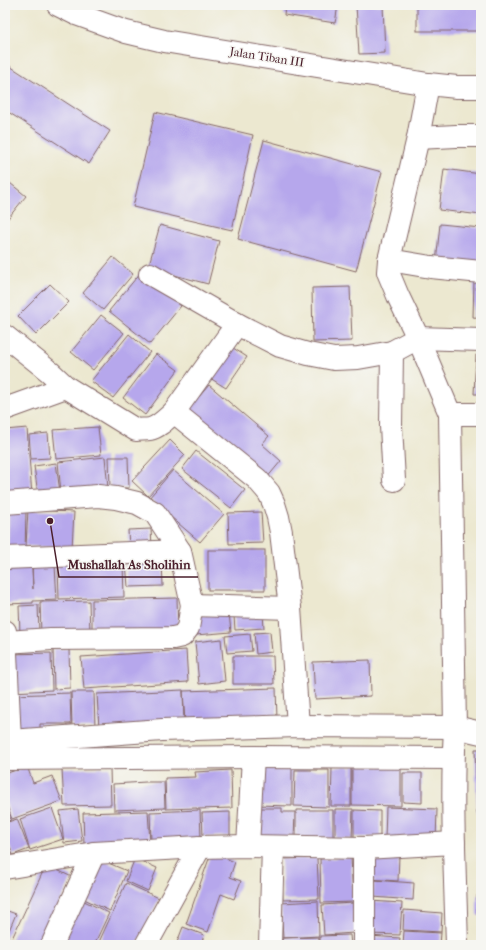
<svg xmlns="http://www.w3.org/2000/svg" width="486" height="950" viewBox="0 0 486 950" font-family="'IM FELL French Canon',serif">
<rect width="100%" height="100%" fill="#f6f6f2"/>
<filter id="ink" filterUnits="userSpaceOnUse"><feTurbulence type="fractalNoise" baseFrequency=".025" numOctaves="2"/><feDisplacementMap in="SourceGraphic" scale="8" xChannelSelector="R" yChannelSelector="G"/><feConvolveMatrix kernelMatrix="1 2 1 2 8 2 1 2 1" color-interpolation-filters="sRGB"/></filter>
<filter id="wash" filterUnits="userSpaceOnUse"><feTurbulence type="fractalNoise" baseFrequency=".012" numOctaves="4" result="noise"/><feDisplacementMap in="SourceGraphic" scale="16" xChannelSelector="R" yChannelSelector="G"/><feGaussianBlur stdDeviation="0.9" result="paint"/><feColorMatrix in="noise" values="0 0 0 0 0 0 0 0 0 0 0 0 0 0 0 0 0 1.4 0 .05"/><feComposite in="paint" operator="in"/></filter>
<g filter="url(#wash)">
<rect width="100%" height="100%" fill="#ece8d0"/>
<g id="blocks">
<g fill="#b6a7ec">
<path d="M285 5H338L335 23 284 15Z"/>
<path d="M356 5H383L385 53 359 54Z"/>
<rect x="417" y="5" width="64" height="26"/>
<path d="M5 63 110 131 89 164 5 110Z"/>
<path d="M155 112 253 135 232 230 133 207Z"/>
<path d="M264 140 382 172 356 271 238 239Z"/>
<path d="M444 169 481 174V215L439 210Z"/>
<path d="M5 179 26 196 5 222Z"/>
<path d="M440 224 481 228V267L436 263Z"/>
<path d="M160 225 219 241 208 284 148 268Z"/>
<path d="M113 257 133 274 103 310 83 293Z"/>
<path d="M141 272 181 306 150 344 109 311Z"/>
<path d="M474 281H481V318L473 317Z"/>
<path d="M50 284 69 302 36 335 18 316Z"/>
<path d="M350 287 352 341 313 342 312 288Z"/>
<path d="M101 315 124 333 93 370 71 352Z"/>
<path d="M129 334 150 352 113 398 91 381Z"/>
<path d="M230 346 247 357 226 388 210 378Z"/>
<path d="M156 354 178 370 145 415 123 398Z"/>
<path d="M476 355H481V394H474Z"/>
<path d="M209 385 269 436 262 444 281 461 266 479 187 411Z"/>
<path d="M98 427 101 455 56 459 53 430Z"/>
<path d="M27 428 32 496 5 495V430Z"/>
<path d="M48 433 50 458 31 459 29 435Z"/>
<path d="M170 440 185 455 148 496 132 481Z"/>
<path d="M196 451 245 490 231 508 182 469Z"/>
<path d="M105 457 108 488 61 492 58 462Z"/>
<path d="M109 457H128L129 488H110Z"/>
<path d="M56 463 60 492 38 494 34 466Z"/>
<path d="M173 470 224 514 200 542 149 498Z"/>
<path d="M9 510H26L25 551H8Z"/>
<path d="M28 510 74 512 72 548 26 546Z"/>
<path d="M261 512 263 543 229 544 228 513Z"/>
<path d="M151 529 152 546 129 548 128 530Z"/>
<rect x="208" y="550" width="57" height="40"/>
<path d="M162 560 163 586 128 587 126 562Z"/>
<path d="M123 563 124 597 59 599 58 564Z"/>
<path d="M32 565 33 589 32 566 55 565 57 600 33 601V603L5 604V566Z"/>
<path d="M177 598 178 631 92 634V600Z"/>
<path d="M89 601 90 634 41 635 40 602Z"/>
<path d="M38 605 39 633 20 634 19 606Z"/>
<path d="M229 613 231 632 196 635 195 616Z"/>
<path d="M263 614 264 628 235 630 234 616Z"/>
<path d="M270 632 272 652 256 654 254 633Z"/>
<path d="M250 634 252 651 227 653 225 636Z"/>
<path d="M221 639 225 681 199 684 195 642Z"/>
<path d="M53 649H69L70 688 54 689Z"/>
<path d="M186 650 188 682 84 689 81 657Z"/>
<path d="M51 653 52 690 11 692 10 654Z"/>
<path d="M233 656H273L274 684H233Z"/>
<path d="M370 660 371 696 315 699 313 662Z"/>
<path d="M276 688 277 719 185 723 183 691Z"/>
<path d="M183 690 184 725 99 729 97 694Z"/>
<path d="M71 692H94L95 728H72Z"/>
<path d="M70 693 71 724H40V731H13L12 695Z"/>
<path d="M475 749H481V813H477Z"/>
<path d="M27 766 33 783 52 776 62 801 12 819 5 801V774Z"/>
<path d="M352 766 401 767V806L352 805Z"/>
<path d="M255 767H292V806L255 805Z"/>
<path d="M332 767H351V806H331Z"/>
<path d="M110 768 111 805 64 806 62 769Z"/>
<path d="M231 770 232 808 197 809V808L166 809 165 778 196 777 195 772Z"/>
<path d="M295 770H329V807L294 806Z"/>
<path d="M403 773H422V803L403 802Z"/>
<path d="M146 782H164L165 808 114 810 113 784Z"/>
<path d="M5 805 11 820 5 822Z"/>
<path d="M386 807 437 809 436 841 385 839Z"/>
<path d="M52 808 63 839 30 850 20 819Z"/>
<path d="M258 808H282V812H295L294 838 258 840Z"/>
<path d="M78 809 82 841 64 843 60 811Z"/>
<path d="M335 809H353L352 839 335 838Z"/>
<path d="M200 810 201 839 151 841 150 812Z"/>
<path d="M296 810H333V838L296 839Z"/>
<path d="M354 810 380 811V837H354Z"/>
<path d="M148 811 150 843 84 845 83 813Z"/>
<path d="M230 812V836L203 837 202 813Z"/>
<path d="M17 819 29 849 13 855 5 835V823Z"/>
<path d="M5 840 11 855 5 858Z"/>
<path d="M211 853 235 862 230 877 241 881 234 899 221 894 208 932 186 924Z"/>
<path d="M370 855 399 856 398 881 368 879Z"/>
<path d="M351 857 353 902 321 903 320 859Z"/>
<path d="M135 858 157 868 148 891 126 881Z"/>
<path d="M317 858 319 899 283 900 281 859Z"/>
<path d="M99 859 127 871 110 911 82 898Z"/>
<path d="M46 865 72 877 40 945H9Z"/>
<path d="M374 880 414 883 413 900 373 897Z"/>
<path d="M126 883 159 898 137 945H106L99 942Z"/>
<path d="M477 895 481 896V916L477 915Z"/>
<path d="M82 900 109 913 94 945H60Z"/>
<path d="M318 901 319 936 283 938 281 903Z"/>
<path d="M370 901 402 903 400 935 368 934Z"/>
<path d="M353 903 354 933 324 935 322 905Z"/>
<path d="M5 910 16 914 5 940Z"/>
<path d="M404 910 442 913 441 932 403 930Z"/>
<path d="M183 927 204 935 201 945H176Z"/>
<path d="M404 931 441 933 440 945H403Z"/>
<path d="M350 935 351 945H320V936Z"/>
<path d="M369 936 400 938 399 945H369Z"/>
<path d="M319 937V945H283L282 938Z"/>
</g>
</g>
</g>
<g filter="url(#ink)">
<use href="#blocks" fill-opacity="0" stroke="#836565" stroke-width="1"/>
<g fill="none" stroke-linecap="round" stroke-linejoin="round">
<defs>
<g id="minor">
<path d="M58 5 76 14 126 32 164 41 428 84 457 87H481"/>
<path d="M428 84 418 138 389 260 388 272 398 296 418 338 450 414 455 727C451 800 455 873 457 945"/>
<path d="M418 138 456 136H481"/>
<path d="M389 260 431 267 481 272"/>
<path d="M150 274 237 324 280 346 308 354 334 359 358 358 392 352 418 338 481 340"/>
<path d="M5 336 50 372 66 387 136 430C140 429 145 430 150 429 159 427 167 418 174 412L237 324"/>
<path d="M392 352 391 426 394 480"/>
<path d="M5 409 66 387"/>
<path d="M174 412 257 479 269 493 274 504 278 517 281 532 290 608 298 726"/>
<path d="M450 414H481"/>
<path d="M5 503 98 496 116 498 137 503 155 513 180 551 192 605 188 628 182 636 173 638 51 639 6 642"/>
<path d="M5 558 180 551"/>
<path d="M192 605 290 608"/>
<path d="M5 631 10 741 5 755"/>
<path d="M10 741 162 730 298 726 455 727 481 733"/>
<path d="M5 759 253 757 453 758"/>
<path d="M248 846 253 757"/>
<path d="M364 848V945"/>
<path d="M5 868 94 853 200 847 248 846 364 848 454 843"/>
<path d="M52 945 94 853"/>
<path d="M146 945 200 847"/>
<path d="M270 945 273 847"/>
</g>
</defs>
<use href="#minor" stroke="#836565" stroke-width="24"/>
<use href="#minor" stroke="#fff" stroke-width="22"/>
</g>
</g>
<g text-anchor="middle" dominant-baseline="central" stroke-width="3" stroke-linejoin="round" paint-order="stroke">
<g font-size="12" fill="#4a1f2b" stroke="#f6f6f2">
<text transform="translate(267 57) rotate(9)">Jalan Tiban III</text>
</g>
</g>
<path fill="none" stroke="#4a1f2b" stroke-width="1.5" d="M50 521L59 577H198"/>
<circle fill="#4a1f2b" stroke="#f6f6f2" stroke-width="1.5" cx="50" cy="521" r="4"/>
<g font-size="13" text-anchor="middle" font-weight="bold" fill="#4a1f2b" stroke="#f6f6f2" stroke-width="3" stroke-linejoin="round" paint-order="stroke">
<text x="129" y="569">Mushallah As Sholihin</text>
</g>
<rect width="486" height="950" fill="none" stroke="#f6f6f2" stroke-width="20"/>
</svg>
